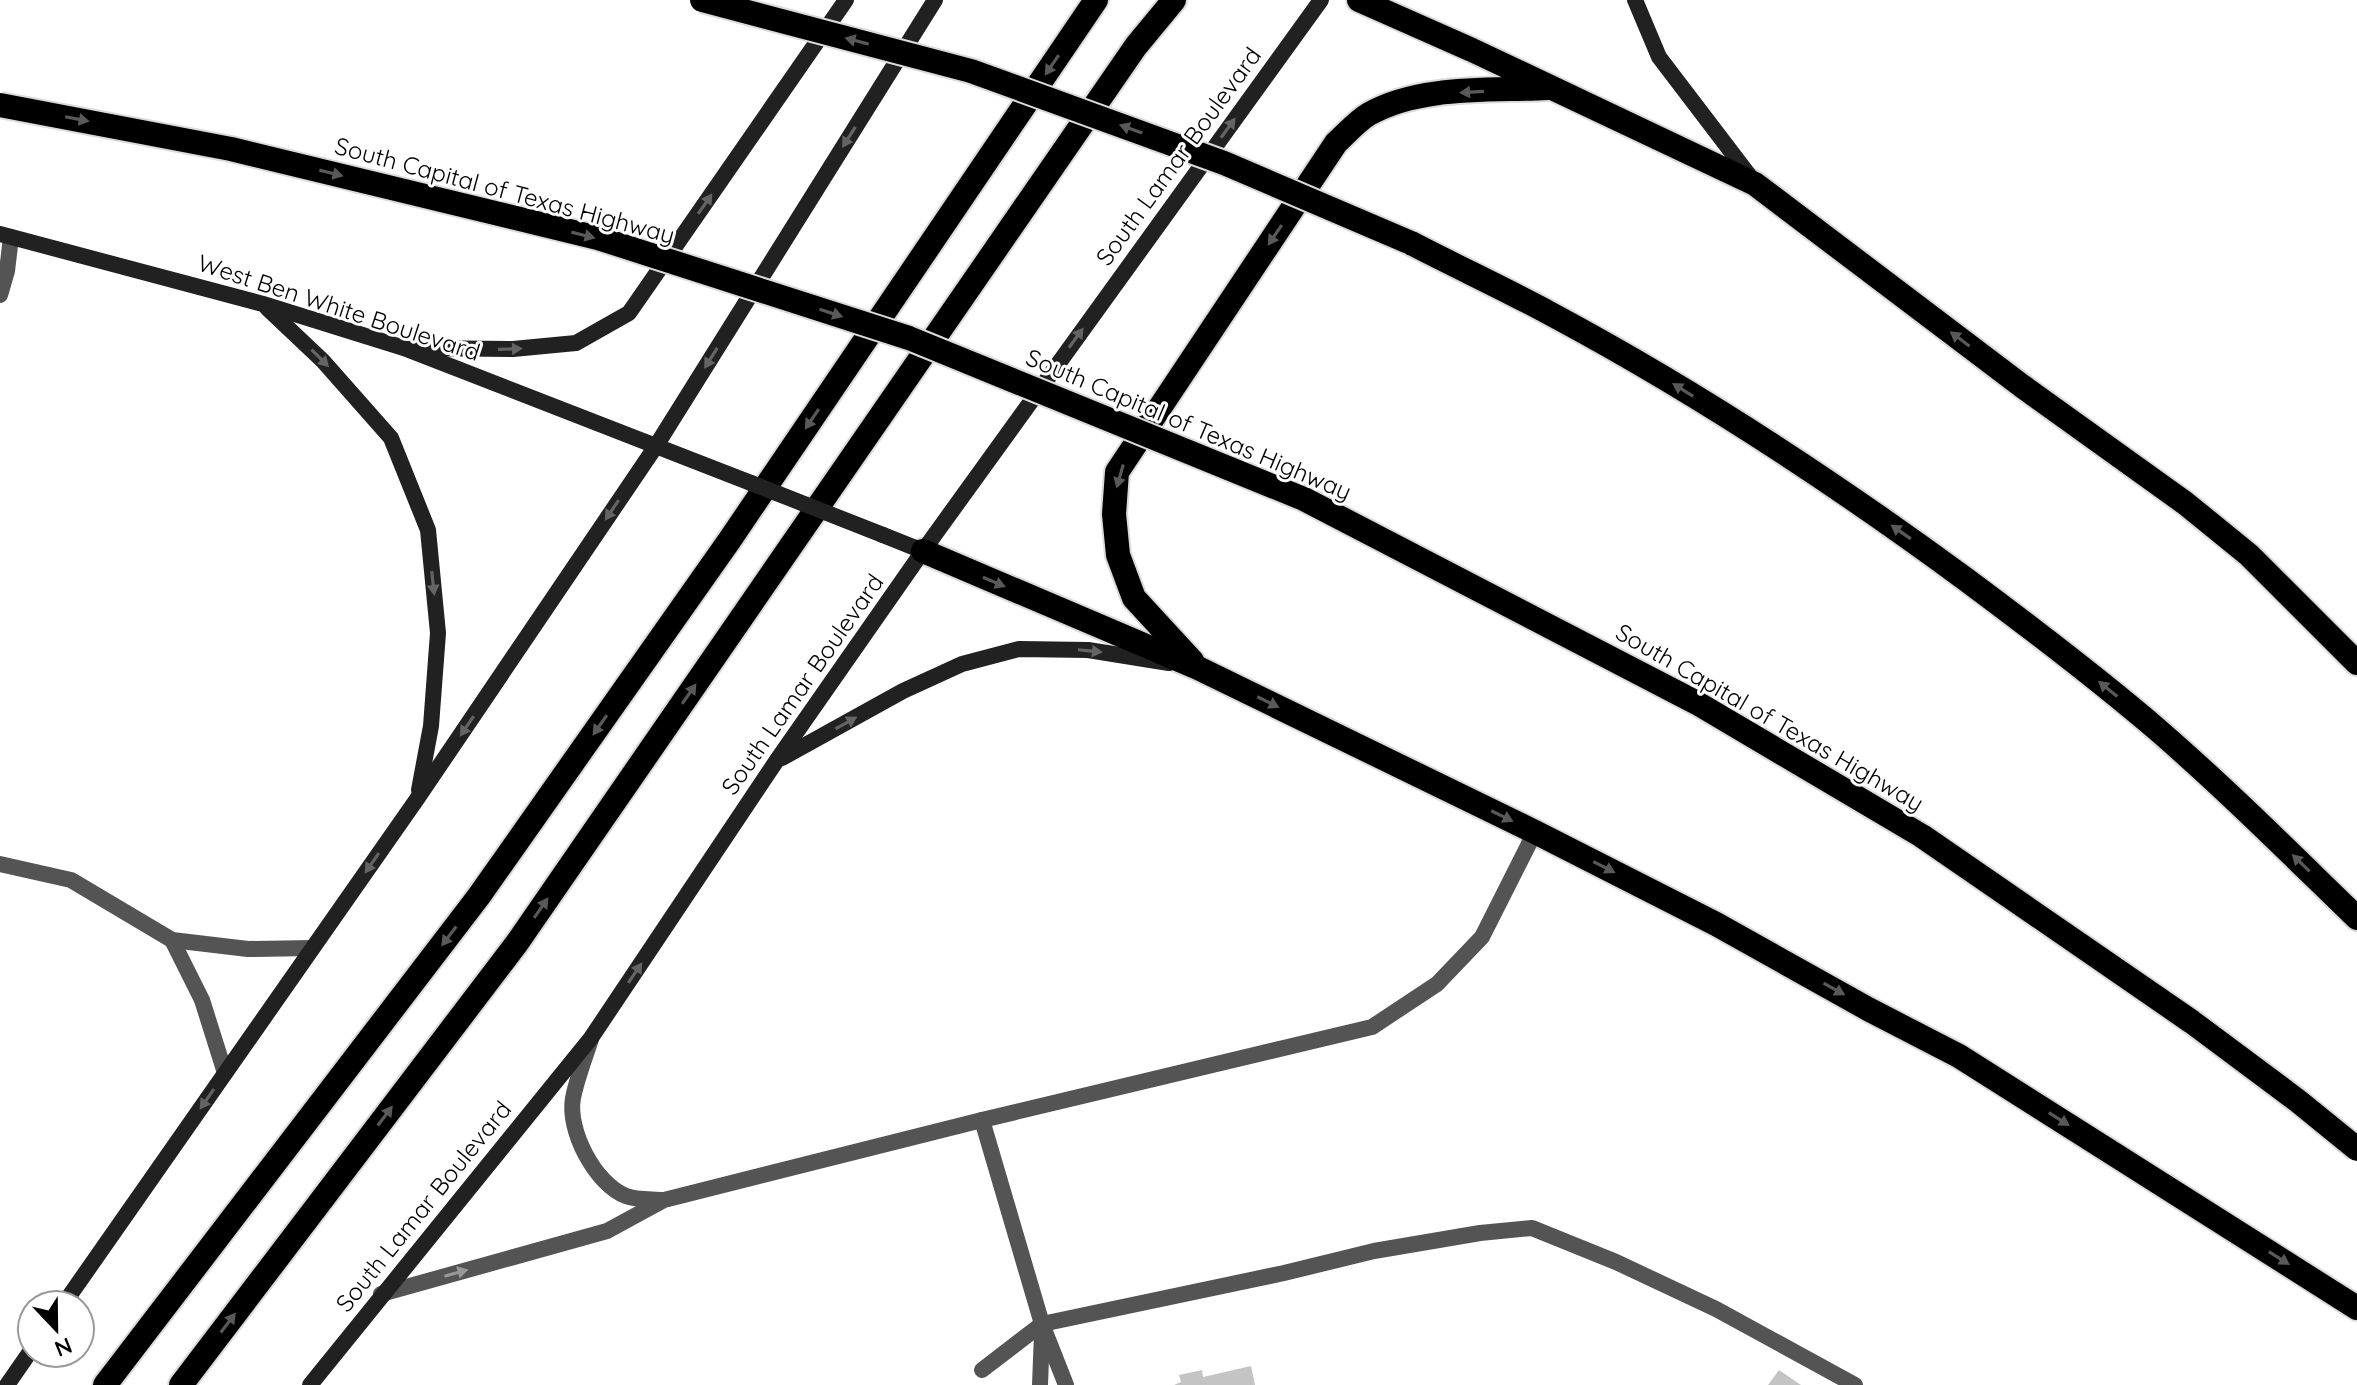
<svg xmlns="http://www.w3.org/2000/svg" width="2357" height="1385" viewBox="0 0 2357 1385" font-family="Quicksand,sans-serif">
<rect width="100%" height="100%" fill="#fff"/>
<g fill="#c4c4c4">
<path d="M1251 1366 1255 1385H1174L1181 1382 1179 1375 1202 1370 1203 1377Z"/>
<path d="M1779 1370 1801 1385H1768Z"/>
</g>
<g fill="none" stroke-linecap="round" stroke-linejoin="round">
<defs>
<g id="highway">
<path d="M1359 0 1472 50 1755 184 2022 386 2185 503 2249 555 2357 663"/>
<path d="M1411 243C1457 267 1505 289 1551 314 1695 391 1832 481 1964 578 2030 627 2096 677 2159 731 2227 790 2292 855 2357 918"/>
<path d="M923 551 1198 668 1535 832 1716 924 1868 1009 1959 1056 2357 1308"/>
<path d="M1192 661 1134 598 1118 555 1114 514 1117 472 1336 143C1346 134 1357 121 1369 114 1420 85 1490 91 1547 88"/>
<path d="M105 1385 479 896 729 541 1096 0"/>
<path d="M181 1385 517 943 1136 46 1174 0"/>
</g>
</defs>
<use href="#highway" stroke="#dbdbdb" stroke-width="28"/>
<g stroke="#545454" stroke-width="16">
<path d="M0 295 7 271 11 237"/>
<path d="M0 864 71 880 172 940 248 949 312 948"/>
<path d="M172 940 202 1000 225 1073"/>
</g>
<g stroke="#545454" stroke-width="16">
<path d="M591 1039C585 1058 577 1078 573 1098 567 1130 595 1184 626 1196 636 1200 651 1199 663 1200"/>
<path d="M982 1120 1042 1324 1066 1385"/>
<path d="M381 1294 607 1231 664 1200 982 1120 1372 1027 1437 984 1482 937 1535 832"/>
<path d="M982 1370 1042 1324 1284 1273 1374 1251 1480 1233 1532 1228 1616 1262 1716 1309 1855 1385"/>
<path d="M1040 1385 1042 1333"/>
</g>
<g stroke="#212121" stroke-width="16">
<path d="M1635 0 1659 57 1752 179"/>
<path d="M0 234 263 304 404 348 751 483"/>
<path d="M267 308 323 361 391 438 428 530 438 633 431 726 419 790"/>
<path d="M413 348 513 349 576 343 629 313 846 0"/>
<path d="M883 535 923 551"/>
<path d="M782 758 903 691 962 664 1019 649 1088 650 1169 663"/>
<path d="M63 1305 417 799 656 446 935 0"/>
<path d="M7 1385 32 1349"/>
<path d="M310 1385 591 1038 777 760 923 551 1321 0"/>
</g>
<use href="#highway" stroke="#000" stroke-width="24"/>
<defs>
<g id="highway-bridge">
<path d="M702 0 971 71 1224 163 1411 243"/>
<path d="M0 105 231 149 598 238 909 338 1304 499 1697 703 1922 836 2192 1022 2298 1101 2357 1149"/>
</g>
</defs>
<use href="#highway-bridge" stroke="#dbdbdb" stroke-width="28" stroke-linecap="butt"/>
<path stroke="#212121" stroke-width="16" d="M751 483 883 535"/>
<use href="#highway-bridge" stroke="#000" stroke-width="24"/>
</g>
<defs><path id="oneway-solid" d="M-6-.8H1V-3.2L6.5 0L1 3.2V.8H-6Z" transform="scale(2)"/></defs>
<g fill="#595959">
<use href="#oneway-solid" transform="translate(857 41) rotate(-165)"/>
<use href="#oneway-solid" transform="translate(1052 65) rotate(124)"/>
<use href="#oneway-solid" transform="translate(1472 92) rotate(177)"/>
<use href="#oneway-solid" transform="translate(77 119) rotate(11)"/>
<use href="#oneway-solid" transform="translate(1131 129) rotate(-160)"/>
<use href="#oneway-solid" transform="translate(331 173) rotate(14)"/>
<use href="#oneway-solid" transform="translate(583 235) rotate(14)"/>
<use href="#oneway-solid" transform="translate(1275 235) rotate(124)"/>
<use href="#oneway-solid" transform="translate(831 313) rotate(18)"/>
<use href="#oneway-solid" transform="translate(1960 339) rotate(-143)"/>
<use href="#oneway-solid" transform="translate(1683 390) rotate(-148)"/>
<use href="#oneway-solid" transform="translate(812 419) rotate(124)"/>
<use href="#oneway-solid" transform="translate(1120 476) rotate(106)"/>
<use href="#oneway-solid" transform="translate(1901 532) rotate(-145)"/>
<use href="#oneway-solid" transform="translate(994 582) rotate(23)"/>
<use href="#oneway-solid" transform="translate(2108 689) rotate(-141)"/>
<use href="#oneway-solid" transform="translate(689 694) rotate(-55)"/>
<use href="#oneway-solid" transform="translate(1268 702) rotate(26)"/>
<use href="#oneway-solid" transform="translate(600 725) rotate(125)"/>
<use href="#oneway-solid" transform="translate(1502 816) rotate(26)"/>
<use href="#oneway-solid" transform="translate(2301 863) rotate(-136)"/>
<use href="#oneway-solid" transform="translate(1604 867) rotate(27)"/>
<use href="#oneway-solid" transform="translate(541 908) rotate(-55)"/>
<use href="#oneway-solid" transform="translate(449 936) rotate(127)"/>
<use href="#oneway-solid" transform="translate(1834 989) rotate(29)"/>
<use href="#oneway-solid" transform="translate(385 1116) rotate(-53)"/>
<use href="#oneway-solid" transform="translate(2059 1119) rotate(32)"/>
<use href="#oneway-solid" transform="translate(2279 1258) rotate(32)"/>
<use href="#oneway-solid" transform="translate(228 1323) rotate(-53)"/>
</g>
<g fill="#646464">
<use href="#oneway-solid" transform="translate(1228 128) rotate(-54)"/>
<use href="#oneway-solid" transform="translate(849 137) rotate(122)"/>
<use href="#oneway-solid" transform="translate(705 204) rotate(-55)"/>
<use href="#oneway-solid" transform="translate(1076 338) rotate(-54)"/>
<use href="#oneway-solid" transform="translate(510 349) rotate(-2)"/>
<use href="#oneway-solid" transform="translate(320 358) rotate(45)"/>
<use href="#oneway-solid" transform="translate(711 358) rotate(122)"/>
<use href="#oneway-solid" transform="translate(612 510) rotate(124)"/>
<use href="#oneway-solid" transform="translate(433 583) rotate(84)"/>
<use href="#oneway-solid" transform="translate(1090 651) rotate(6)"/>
<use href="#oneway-solid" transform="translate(846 723) rotate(-29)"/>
<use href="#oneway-solid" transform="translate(467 726) rotate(124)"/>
<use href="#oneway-solid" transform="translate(372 863) rotate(125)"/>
<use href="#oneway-solid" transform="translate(635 973) rotate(-56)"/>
<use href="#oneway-solid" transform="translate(207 1099) rotate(125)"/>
</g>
<use fill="#989898" href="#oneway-solid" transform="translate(456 1273) rotate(-16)"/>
<g text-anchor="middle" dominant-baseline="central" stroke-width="6" stroke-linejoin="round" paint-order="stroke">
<g font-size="24" fill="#000" stroke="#fff">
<text transform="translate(1178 156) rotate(-54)">South Lamar Boulevard</text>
<text transform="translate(505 190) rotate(15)">South Capital of Texas Highway</text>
<text transform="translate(339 307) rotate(18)">West Ben White Boulevard</text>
<text transform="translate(1189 424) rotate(23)">South Capital of Texas Highway</text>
<text transform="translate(802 684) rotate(-55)">South Lamar Boulevard</text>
<text transform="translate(1770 717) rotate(30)">South Capital of Texas Highway</text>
<text transform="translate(423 1206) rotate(-51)">South Lamar Boulevard</text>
</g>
</g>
<g transform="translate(56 1329) rotate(158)"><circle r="38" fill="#ffffff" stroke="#999999" stroke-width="2"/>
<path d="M0-6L14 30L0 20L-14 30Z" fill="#000000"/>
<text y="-12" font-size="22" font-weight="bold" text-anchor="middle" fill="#000000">N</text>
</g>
</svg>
